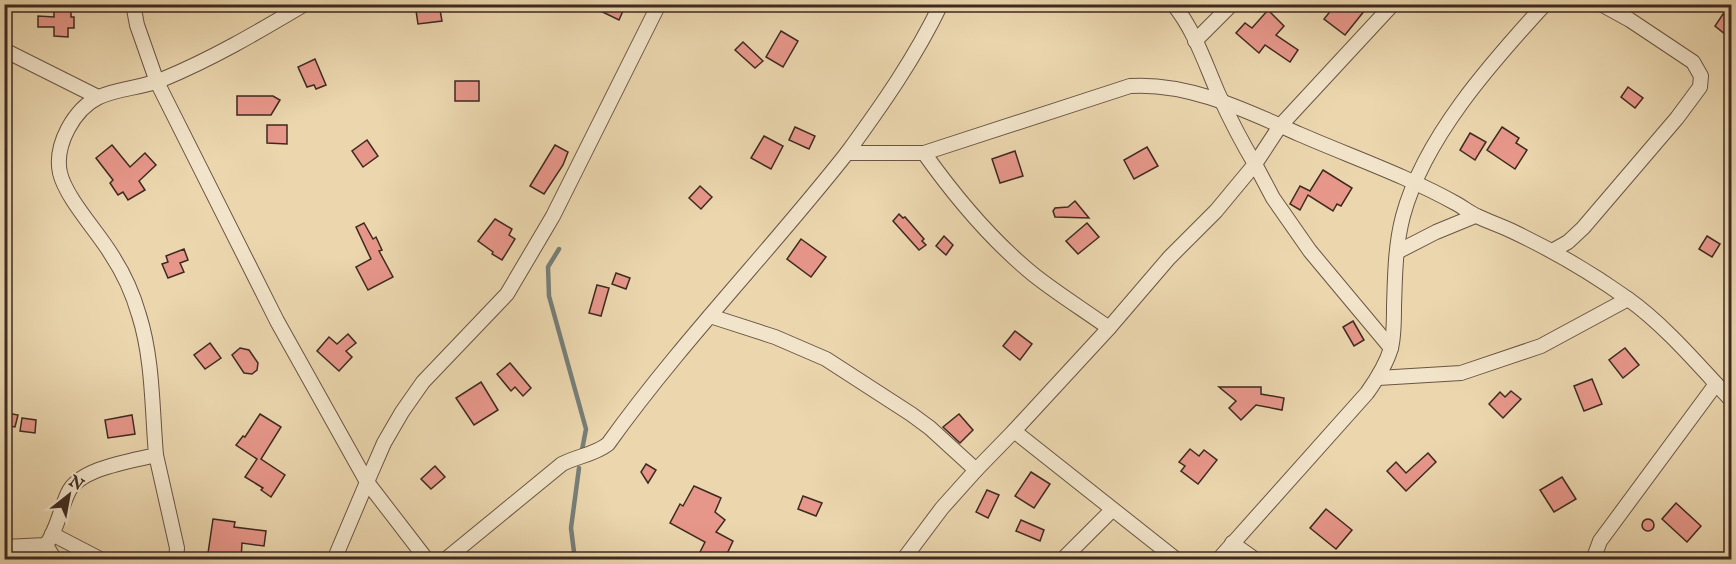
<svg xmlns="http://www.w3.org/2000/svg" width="1736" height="564" viewBox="0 0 1736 564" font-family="'IM FELL English',serif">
<rect width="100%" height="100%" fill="#ebd6ae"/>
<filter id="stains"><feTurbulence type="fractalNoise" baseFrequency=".00333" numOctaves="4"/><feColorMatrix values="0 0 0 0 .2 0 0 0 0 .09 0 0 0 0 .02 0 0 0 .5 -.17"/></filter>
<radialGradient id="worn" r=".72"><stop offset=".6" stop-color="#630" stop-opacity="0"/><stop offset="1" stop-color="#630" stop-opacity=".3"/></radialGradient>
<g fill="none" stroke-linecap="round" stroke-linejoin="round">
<g stroke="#767f79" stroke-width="4.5">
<path d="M559 249 548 267 549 296 586 429 582 450"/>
<path d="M575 560 571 528 579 468"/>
</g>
</g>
<g fill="#e7978a" stroke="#3e2a20" stroke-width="1.5">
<path d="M415 4H439L442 21 418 24Z"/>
<path d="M586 4H626L619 20Z"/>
<path d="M1336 4H1358L1365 10 1345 35 1324 19Z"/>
<path d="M54 7H71V17H74V28H68V37L54 36V27H38V16L54 17Z"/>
<path d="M1268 10 1284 26 1276 35 1298 50 1290 62 1265 45 1259 53 1236 33 1245 23 1252 28Z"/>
<path d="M1723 14 1731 19V39L1715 26Z"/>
<path d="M781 31 798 41 783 67 766 57Z"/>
<path d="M743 42 763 61 755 68 735 50Z"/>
<path d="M315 59 326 85 316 89 314 85 307 87 298 67Z"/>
<rect x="455" y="81" width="24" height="20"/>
<path d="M1628 87 1643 98 1635 108 1621 97Z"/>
<path d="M237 96H273L280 100 271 115H237Z"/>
<path d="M267 125H287V144L267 143Z"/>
<path d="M795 127 815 136 809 149 789 140Z"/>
<path d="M1502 127 1519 138 1516 143 1527 150 1515 169 1487 150Z"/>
<path d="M1470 133 1486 142 1475 160 1460 150Z"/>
<path d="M764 136 783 146 771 169 751 158Z"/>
<path d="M367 140 378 156 363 167 352 151Z"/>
<path d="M112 145 130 167 145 153 156 165 139 181 145 190 128 200 123 192 118 195 110 183 113 180 96 158Z"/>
<path d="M555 145 568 152 563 165 544 194 530 186Z"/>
<path d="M1147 147 1158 166 1134 179 1124 160Z"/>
<path d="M1015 151 1023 176 1000 183 992 159Z"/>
<path d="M1323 170 1352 188 1341 206 1337 204 1333 211 1308 195 1300 210 1290 204 1300 186 1310 191Z"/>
<path d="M700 186 712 197 701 209 689 198Z"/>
<path d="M1075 201 1089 218 1055 217 1053 211 1055 208 1068 207Z"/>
<path d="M899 214 903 218 905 217 924 239 922 241 926 245 919 250 893 221Z"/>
<path d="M495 219 512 229 509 235 515 239 502 260 492 254 493 252 478 241Z"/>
<path d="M364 223 373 239 376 237 382 250 379 251 393 277 368 290 356 267 371 259 356 227Z"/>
<path d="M1087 223 1099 237 1078 254 1066 241Z"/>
<path d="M944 236 953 245 946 255 936 246Z"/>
<path d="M1707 236 1720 244 1712 257 1699 249Z"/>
<path d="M801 239 826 257 811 277 787 259Z"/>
<path d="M184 249 188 260 180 263 184 272 168 278 162 264 168 262 166 256Z"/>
<path d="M616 273 630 278 626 289 612 284Z"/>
<path d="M597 285 609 288 601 316 589 313Z"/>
<path d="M1353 321 1364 340 1354 346 1343 327Z"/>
<path d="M1015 331 1032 344 1020 360 1003 346Z"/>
<path d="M348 334 356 343 346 351 352 357 339 371 317 351 329 337 337 344Z"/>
<path d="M210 343 221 358 205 369 194 355Z"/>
<path d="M240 348 249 350 258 363 257 370 252 374 244 373 232 355Z"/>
<path d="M1625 348 1639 365 1623 378 1609 360Z"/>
<path d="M510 363 531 388 523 396 515 387 511 391 497 374Z"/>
<path d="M1592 379 1602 404 1584 411 1574 386Z"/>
<path d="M481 382 498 410 474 425 456 398Z"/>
<path d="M1219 387H1261V394L1284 398 1282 410 1256 405 1241 420 1229 408 1236 401Z"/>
<path d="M1511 391 1521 399 1503 418 1489 404 1500 392 1505 397Z"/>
<path d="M7 413 18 415 15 427 4 425Z"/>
<path d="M260 414 281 427 261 459 285 475 271 497 261 490 263 488 245 477 257 459 236 445 243 436 245 437Z"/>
<path d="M959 414 973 430 960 443 943 427Z"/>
<path d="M132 415 135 434 108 438 105 420Z"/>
<path d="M22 418 36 420 35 433 20 431Z"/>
<path d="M1190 449 1199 456 1204 450 1217 460 1198 484 1181 471 1185 466 1179 462Z"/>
<path d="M1428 453 1436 462 1406 491 1387 471 1396 462 1406 473Z"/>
<path d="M646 464 656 470 648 483 641 472Z"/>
<path d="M435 466 445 477 431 489 421 479Z"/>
<path d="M1031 472 1050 484 1034 508 1015 496Z"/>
<path d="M1562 477 1576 499 1554 512 1540 490Z"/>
<path d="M694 486 721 498 715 512 725 520 716 532 733 541 724 560H696L705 542 670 523 680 504 683 506Z"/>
<path d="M987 490 999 495 988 518 976 512Z"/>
<path d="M803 496 822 503 816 516 798 509Z"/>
<path d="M1676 503 1701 526 1687 542 1662 519Z"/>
<path d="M1326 509 1352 530 1336 549 1310 528Z"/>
<circle cx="1648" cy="525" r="6"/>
<path d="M213 519 235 522 234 527 266 531 264 546 242 543 241 560H207Z"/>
<path d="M1021 520 1044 530 1040 541 1016 531Z"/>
</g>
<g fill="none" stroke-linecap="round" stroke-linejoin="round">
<defs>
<g id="minor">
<path d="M133 4 137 25 157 82 277 321 367 482 427 560"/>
<path d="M941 4C915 58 882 105 847 153H924L1130 86C1189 82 1247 111 1299 134 1352 157 1407 176 1457 204 1464 208 1470 213 1477 216 1489 222 1502 226 1514 232 1554 251 1593 274 1628 299 1665 325 1701 368 1732 401"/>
<path d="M1195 41 1232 4"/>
<path d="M4 50 98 97"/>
<path d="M924 153C956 198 991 240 1034 275 1058 294 1084 310 1109 328"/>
<path d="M1552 251 1568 242 1583 228 1677 118 1700 87 1701 76 1693 62 1630 20 1601 4"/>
<path d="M1397 252 1436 232 1475 216"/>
<path d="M710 316 775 337 826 359 911 414 930 428 976 470"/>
<path d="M1391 348 1310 251 1273 198 1255 164 1280 126 1393 4"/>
<path d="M1378 378 1461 373 1541 346 1628 299"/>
<path d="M1014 431 1177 560"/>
<path d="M156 455 177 548 176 560"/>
<path d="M52 534 102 560"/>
<path d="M1232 543 1256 560"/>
<path d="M46 545 55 560"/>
<path d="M4 547 46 545C57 530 60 510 68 493 79 468 132 461 156 455 152 409 153 359 139 315 133 294 123 272 111 254 97 231 66 198 60 173 54 145 74 109 99 97 119 88 141 88 161 80 212 59 258 32 305 4"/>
<path d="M334 560 367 482 384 443 402 412 423 382 507 294 553 216 659 4"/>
<path d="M445 560 562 464C577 456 594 455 608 444 681 342 770 251 847 153"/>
<path d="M903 560 942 508 976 470 1014 431 1109 328 1169 258 1216 211 1255 164C1241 141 1229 117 1218 93 1205 63 1194 29 1173 4"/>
<path d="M1062 560 1112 510"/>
<path d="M1218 560 1367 393C1377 379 1386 365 1391 348 1394 336 1394 320 1394 307 1395 277 1395 246 1403 216 1424 138 1491 63 1545 4"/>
<path d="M1593 560 1600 541 1716 384"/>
</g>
</defs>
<use href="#minor" stroke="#695544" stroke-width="16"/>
<use href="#minor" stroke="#f2e4ca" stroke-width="14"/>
</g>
<rect width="1736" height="564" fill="none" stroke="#ebd6ae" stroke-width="24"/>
<rect x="6" y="6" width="1724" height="552" fill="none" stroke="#3e2a20" stroke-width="3"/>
<rect x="12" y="12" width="1712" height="540" fill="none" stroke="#3e2a20" stroke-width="1.5"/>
<g transform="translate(69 495) rotate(31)" stroke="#f2e4ca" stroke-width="4.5" paint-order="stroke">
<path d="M0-4.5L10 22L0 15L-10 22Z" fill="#3e2a20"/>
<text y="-9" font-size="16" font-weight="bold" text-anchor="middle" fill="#3e2a20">N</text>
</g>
<rect width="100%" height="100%" filter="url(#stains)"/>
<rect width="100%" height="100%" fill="url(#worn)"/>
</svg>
